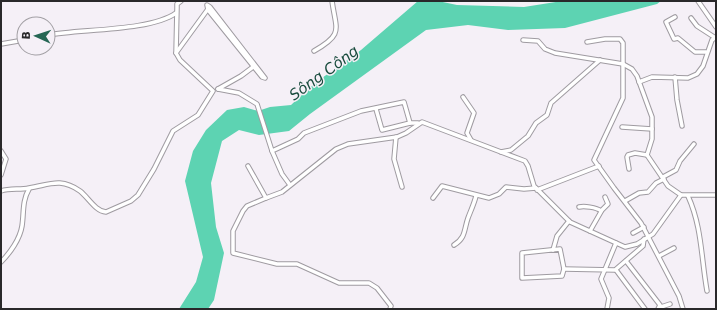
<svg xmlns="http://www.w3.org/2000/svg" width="717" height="310" viewBox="0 0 717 310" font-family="'DejaVu Sans',sans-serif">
<rect width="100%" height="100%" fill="#f5f0f7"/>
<path fill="#5dd3b2" d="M418 1H438L457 5 524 7 562 1H661L657 4 565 28 508 30 468 25 426 30 310 114 289 131 259 135 239 130 222 141 211 183 216 227 224 253 214 300 208 309H179L196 282 203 257 185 181 193 151 206 130 227 110 244 107 258 111 270 107 291 105 315 83 361 50Z"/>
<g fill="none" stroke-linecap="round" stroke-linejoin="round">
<defs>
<g id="minor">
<path d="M698 1 716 27"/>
<path d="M207 5 210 7 265 78 262 77 208 10Z"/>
<path d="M675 17 666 22 674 39 678 38 695 52H706"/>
<path d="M691 18 697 26 714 37"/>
<path d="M48 35C82 29 151 31 176 13"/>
<path d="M523 40 538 41 545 49 555 53 623 64 632 69 637 76 652 117V139L647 155 668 186 681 195H716"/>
<path d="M587 42 605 39H620L623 43V98L594 160 614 188 641 223 679 296 683 309"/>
<path d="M1 44 24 40"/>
<path d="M314 51C344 34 336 30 332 1"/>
<path d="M176 53 208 9"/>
<path d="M675 77 677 100 682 126"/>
<path d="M639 82 652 77 688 78 697 74 703 66 712 40 716 37"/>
<path d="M218 89 239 93 257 104 272 151"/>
<path d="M218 89 241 76 253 67"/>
<path d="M463 97 474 113 467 133 471 140"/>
<path d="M376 109 382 130 410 123"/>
<path d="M622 127 652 129"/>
<path d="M396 137 394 159 402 187"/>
<path d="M1 151 6 159 1 175"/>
<path d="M501 152 511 150 528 136 536 123 547 115 551 103 600 60"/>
<path d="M248 166 266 198 282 192 336 149 348 144 397 137 406 133 422 122 525 161 528 166 534 186 570 222 625 247 637 244 653 234 681 195"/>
<path d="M629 169 627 157 628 155 635 153 647 155"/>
<path d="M663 177 676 170 680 161 694 144"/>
<path d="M290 185 282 174 272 151 298 139 304 133 361 111 404 102 410 123H418"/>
<path d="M537 190 599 166"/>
<path d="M1 191C10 188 20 190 29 188 49 185 60 177 80 191 88 197 95 211 106 212L131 201 138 195 154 169 173 131 198 115 213 91 180 60 176 53 177 8V4L181 1"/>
<path d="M688 196C702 227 701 257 707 291"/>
<path d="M266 198 247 206 243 211 233 231V253L277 264H297L339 283H369L377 288 391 306 390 309"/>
<path d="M433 198 442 186 489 198 499 194 506 187 524 189 536 188"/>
<path d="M625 201 639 193 648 192 656 183 664 179"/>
<path d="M579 207C584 206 596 207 601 211"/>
<path d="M590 231 602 210 608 204 605 197"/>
<path d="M633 233 644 227"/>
<path d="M454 245C466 238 464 229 468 218 471 210 474 204 476 196"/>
<path d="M560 249 564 269 562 276 522 278V253Z"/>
<path d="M553 250 557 236 569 221"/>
<path d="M659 256 674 248"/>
<path d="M626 261 660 305 658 309"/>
<path d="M1 262C10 253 20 239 22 226 24 213 22 201 29 189"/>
<path d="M564 269 615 270 643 246 644 239"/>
<path d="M616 270 645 309"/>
<path d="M661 307 670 304"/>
<path d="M607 309 609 298 601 279 616 243"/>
</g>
</defs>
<use href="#minor" stroke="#9f9ba1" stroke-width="5.5"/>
<use href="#minor" stroke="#fff" stroke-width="3.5"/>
</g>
<g text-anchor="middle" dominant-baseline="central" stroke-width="3" stroke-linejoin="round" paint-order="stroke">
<g font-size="15" font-style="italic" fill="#184b3d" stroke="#f5f0f7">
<text transform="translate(324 73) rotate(-36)">Sông Công</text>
</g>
</g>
<rect width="717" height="310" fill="none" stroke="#29282a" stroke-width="4"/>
<g transform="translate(36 36) rotate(273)"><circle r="19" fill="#f5f0f7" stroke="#a3a0a5"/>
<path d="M0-3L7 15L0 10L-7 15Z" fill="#256654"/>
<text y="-6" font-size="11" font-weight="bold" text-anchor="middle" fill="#29282a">B</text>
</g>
</svg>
